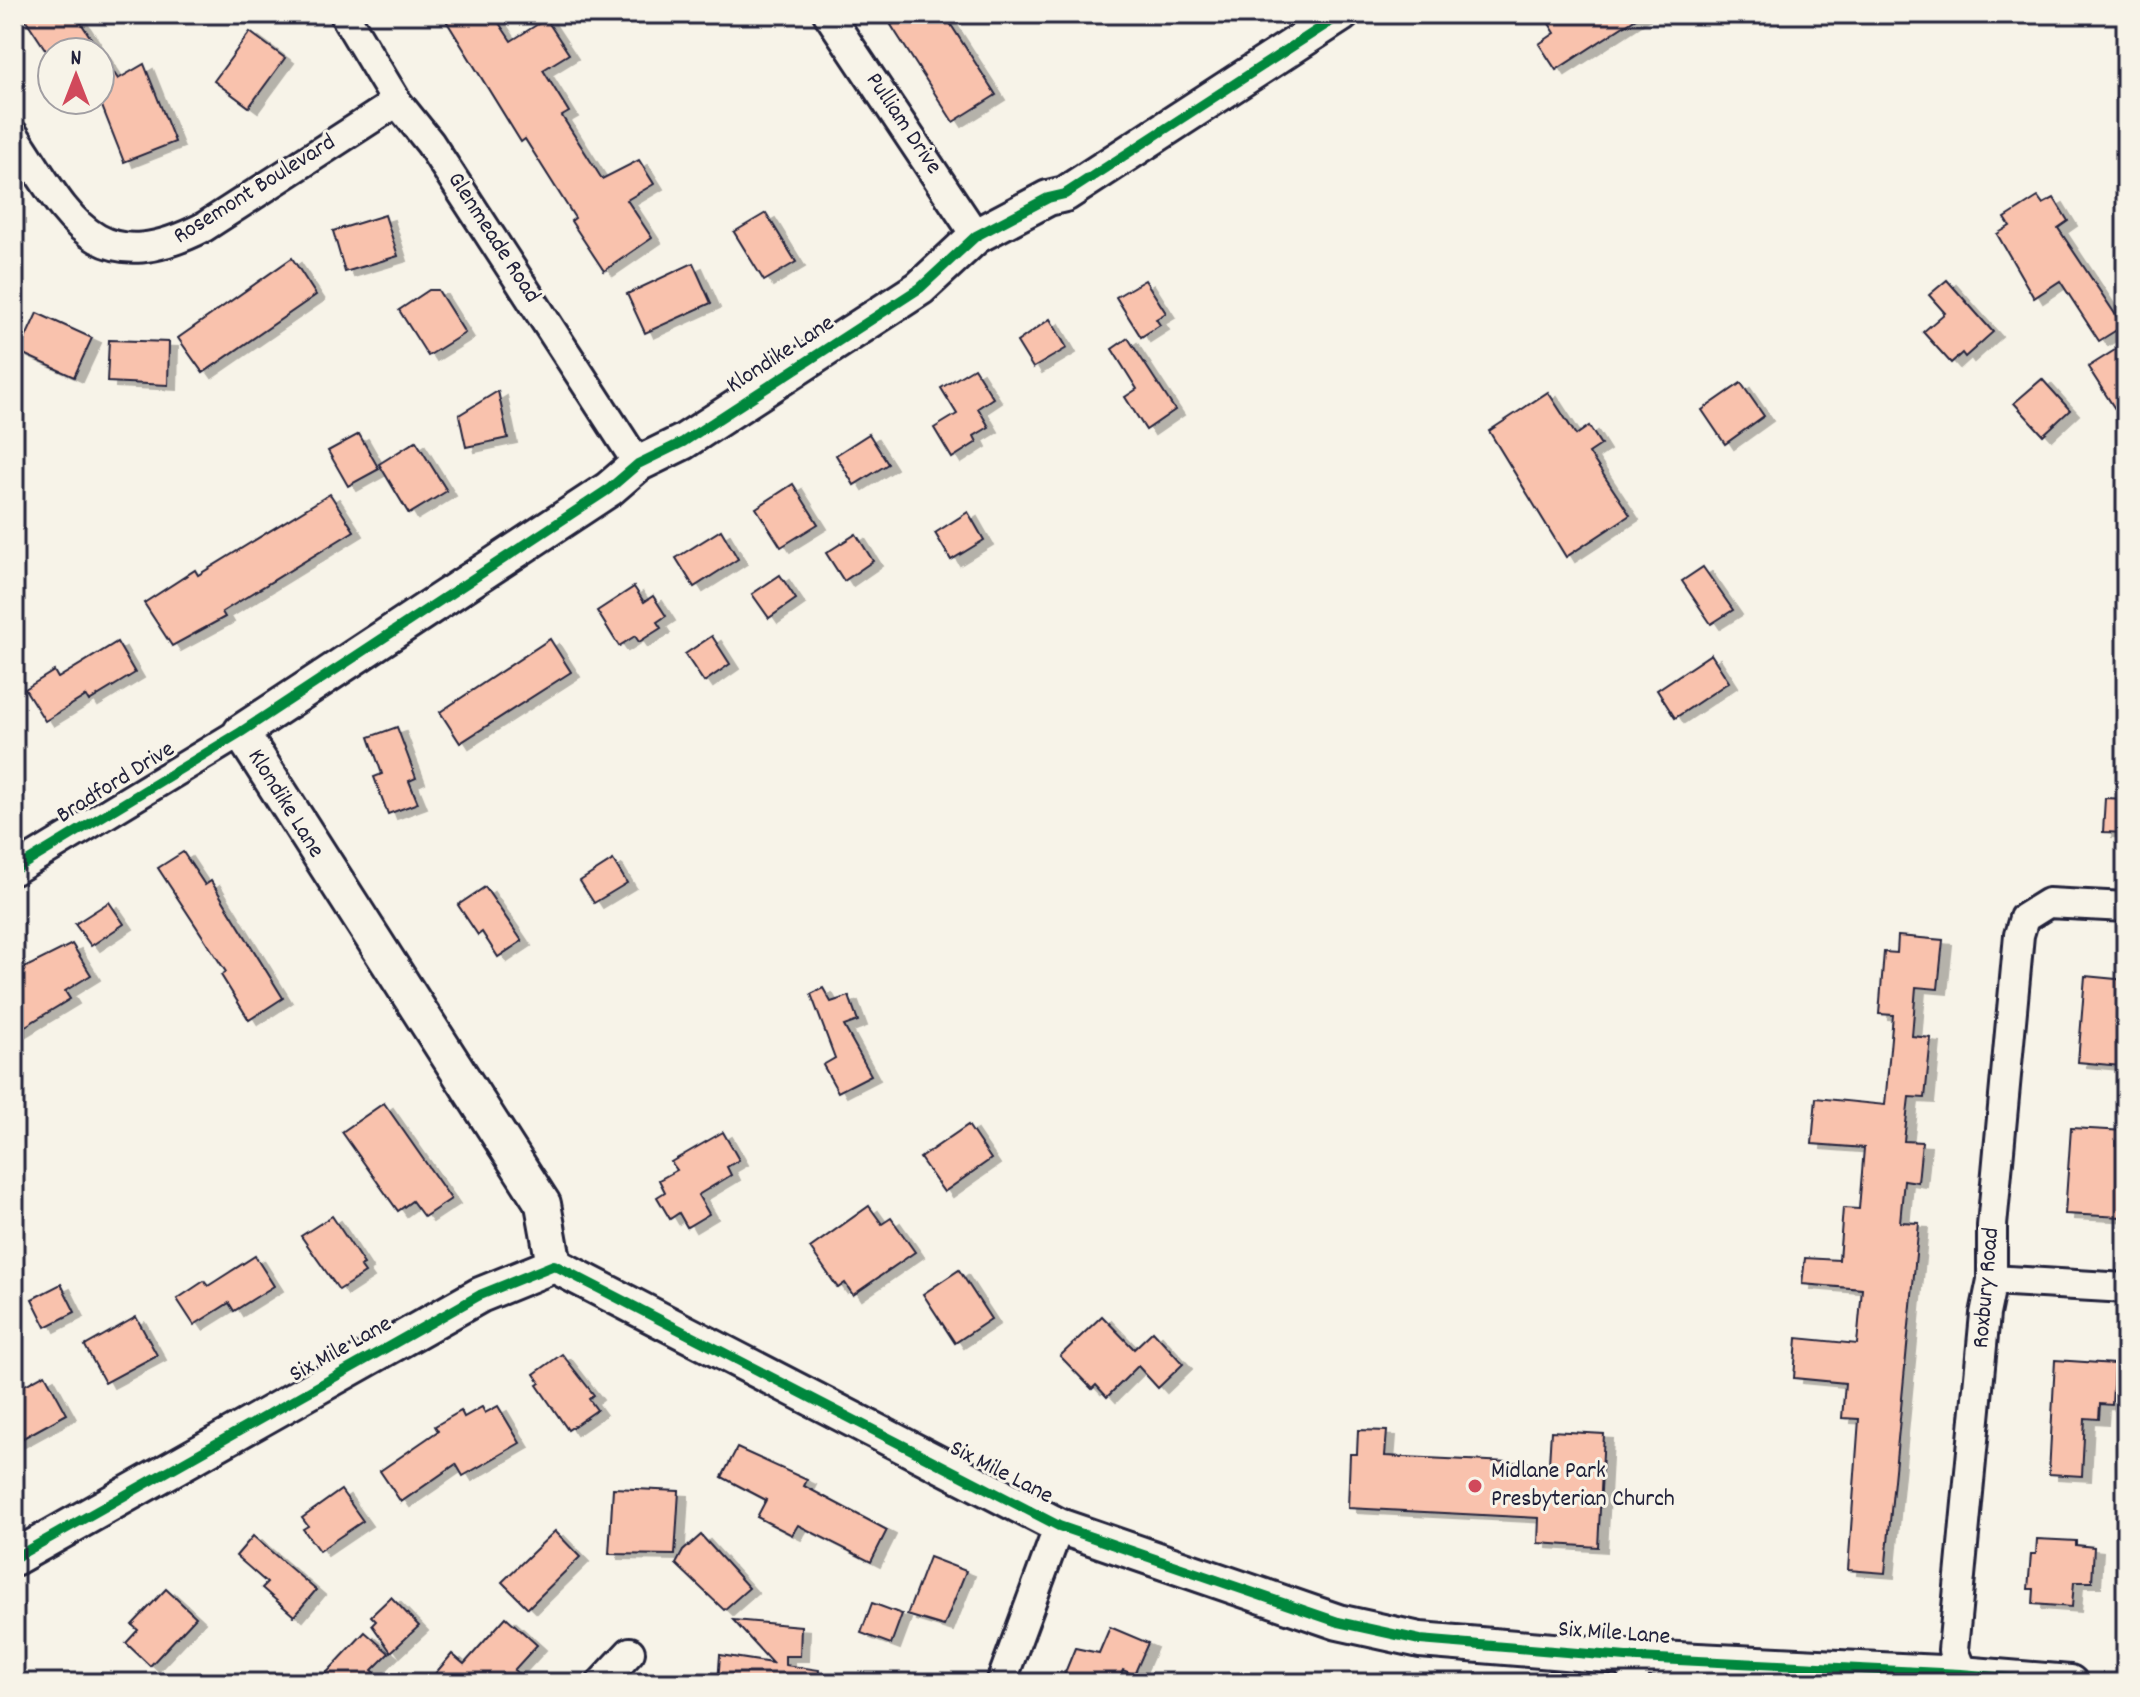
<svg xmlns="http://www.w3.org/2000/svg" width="2140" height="1697" viewBox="0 0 2140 1697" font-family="Dekko,sans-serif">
<defs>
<filter id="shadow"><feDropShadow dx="9" dy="5" stdDeviation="0" flood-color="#0004"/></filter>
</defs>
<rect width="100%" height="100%" fill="#f7f3e8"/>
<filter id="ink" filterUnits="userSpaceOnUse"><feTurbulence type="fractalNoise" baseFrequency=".0125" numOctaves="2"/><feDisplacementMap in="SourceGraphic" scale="16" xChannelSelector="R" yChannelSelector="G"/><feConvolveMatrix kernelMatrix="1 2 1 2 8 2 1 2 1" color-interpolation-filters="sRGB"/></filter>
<g filter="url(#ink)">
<g fill="#f9c2ad" stroke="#22223b" stroke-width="2" filter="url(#shadow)">
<path d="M22 14H75L118 79 144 64 175 142 124 162 100 101V52H47Z"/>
<path d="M442 14H493L511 41 546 19 569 54 543 70 569 112 562 116 602 179 639 160 654 184 627 200 652 238 604 271 571 221 575 218 525 139 521 142Z"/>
<path d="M908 14H944L996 95 953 122 891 25Z"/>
<path d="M1543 14H1642L1556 70 1539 44 1555 33Z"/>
<path d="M250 32 285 58 249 107 214 81Z"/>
<path d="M2038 197 2043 204 2054 198 2068 221 2058 228 2123 326 2099 341 2060 281 2034 298 1997 234 2010 226 2005 218Z"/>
<path d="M766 213 796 262 764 281 734 232Z"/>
<path d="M385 215 398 256 345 272 333 231Z"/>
<path d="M292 258 316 295 203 373 178 338Z"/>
<path d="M693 263 711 303 645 333 627 294Z"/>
<path d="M1145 280 1166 313 1156 319 1160 325 1141 337 1116 297Z"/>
<path d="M1947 280 1993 332 1965 357 1962 353 1951 363 1923 332 1945 313 1929 295Z"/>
<path d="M429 290H438L465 333 428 356 399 310Z"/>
<path d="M37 313 92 338 74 377 19 352Z"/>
<path d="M1050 319 1067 348 1033 368 1017 342Z"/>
<path d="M1128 338 1175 410 1146 430 1125 397 1137 389 1112 349Z"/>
<path d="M109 340 169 342 168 385 107 382Z"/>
<path d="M2126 343V426L2088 367Z"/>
<path d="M974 368 993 398 978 408 989 427 974 436 977 442 952 458 934 428 957 414 941 388Z"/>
<path d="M2042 379 2070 410 2043 435 2014 403Z"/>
<path d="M1741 383 1764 416 1725 444 1702 410Z"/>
<path d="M498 391 508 438 466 447 459 415Z"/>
<path d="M1548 392 1576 435 1589 426 1601 445 1589 453 1630 515 1566 557 1489 431Z"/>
<path d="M359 434 379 469 348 486 328 451Z"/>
<path d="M869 434 888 464 854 485 836 455Z"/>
<path d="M416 441 447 491 409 514 379 464Z"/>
<path d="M793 484 818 524 781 547 756 508Z"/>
<path d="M330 494 354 531 222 612 225 617 172 646 144 603 195 570 198 575Z"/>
<path d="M968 512 984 540 951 560 935 533Z"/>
<path d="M721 530 738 559 694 587 676 558Z"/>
<path d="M856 534 873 561 844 581 826 553Z"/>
<path d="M1703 567 1733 610 1711 624 1682 581Z"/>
<path d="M780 575 796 599 769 618 752 594Z"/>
<path d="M634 587 644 602 653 596 666 616 657 622 661 628 639 642 635 636 619 646 597 611Z"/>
<path d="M712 636 730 664 704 682 685 654Z"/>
<path d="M550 639 571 672 460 743 440 712Z"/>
<path d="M117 642 135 673 89 701 86 696 45 721 25 689 54 671 58 678Z"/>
<path d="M1711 654 1729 682 1675 718 1657 690Z"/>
<path d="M397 727 416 778 409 781 418 803 388 814 374 777 382 774 369 737Z"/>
<path d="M2105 798 2126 799V833L2103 832Z"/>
<path d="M183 852 205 885 211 881 283 998 249 1020 221 975 226 972 158 868Z"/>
<path d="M613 860 627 883 594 903 580 881Z"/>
<path d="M485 887 522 941 498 957 482 932 478 935 458 905Z"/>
<path d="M109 902 124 924 91 946 75 924Z"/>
<path d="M1898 936 1943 940 1938 989 1916 987 1912 1036 1931 1038 1925 1098 1909 1097 1904 1141 1922 1142 1918 1182 1904 1180 1900 1222 1919 1223 1885 1573 1848 1570 1859 1419 1842 1418 1845 1383 1794 1378 1797 1338 1857 1344 1862 1289 1802 1284 1805 1258 1839 1260 1843 1208 1859 1209 1864 1148 1812 1144 1816 1098 1885 1105 1893 1015 1879 1014 1884 952 1897 953Z"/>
<path d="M72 944 91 975 65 991 70 999 14 1033V973Z"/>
<path d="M2085 976 2126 980 2121 1066 2078 1062Z"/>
<path d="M823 988 831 1002 849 996 858 1021 844 1026 871 1075 838 1092 823 1065 835 1058 811 994Z"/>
<path d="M384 1103 451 1199 424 1217 412 1201 398 1211 342 1132Z"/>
<path d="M968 1125 991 1159 944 1192 920 1158Z"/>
<path d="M2071 1128 2126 1131 2122 1217 2065 1214Z"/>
<path d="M723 1132 739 1160 727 1167 731 1175 698 1195 709 1214 687 1227 679 1213 670 1219 657 1197 665 1192 659 1180 677 1170 671 1162Z"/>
<path d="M869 1206 882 1224 891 1218 915 1252 853 1295 845 1283 838 1288 810 1248Z"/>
<path d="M332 1216 364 1264 360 1266 365 1273 339 1290 301 1236Z"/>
<path d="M255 1256 274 1286 234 1311 229 1303 194 1325 177 1299 204 1281 208 1286Z"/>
<path d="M959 1270 991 1319 955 1343 923 1294Z"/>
<path d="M61 1284 75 1312 46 1327 32 1299Z"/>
<path d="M1102 1316 1134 1349 1153 1331 1183 1364 1158 1388 1138 1366 1107 1397 1096 1385 1092 1389 1060 1356Z"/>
<path d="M136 1317 157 1355 105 1383 85 1346Z"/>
<path d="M562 1354 594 1395 589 1399 597 1410 568 1430 537 1385 540 1383 534 1374Z"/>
<path d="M2055 1360 2114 1364 2112 1405 2100 1404 2099 1419 2085 1418 2082 1476 2049 1474Z"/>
<path d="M45 1374 67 1414 14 1443V1391Z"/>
<path d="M498 1406 520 1443 463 1476 456 1464 401 1502 380 1471 438 1431 435 1426 461 1411 464 1417 482 1407 485 1413Z"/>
<path d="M1358 1430 1387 1431 1385 1456 1549 1464 1551 1431 1604 1434 1598 1547 1538 1543 1539 1518 1348 1508 1350 1454H1357Z"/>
<path d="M737 1448 807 1480 804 1486 887 1530 871 1562 798 1525 792 1535 757 1517 766 1500 722 1477Z"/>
<path d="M613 1488 679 1491 675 1555 609 1554Z"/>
<path d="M341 1490 363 1521 319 1551 303 1529 308 1526 302 1518Z"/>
<path d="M555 1531 580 1557 528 1608 502 1582Z"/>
<path d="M701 1535 749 1588 724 1610 676 1564 683 1551Z"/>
<path d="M253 1536 316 1590 294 1616 262 1588 267 1583 236 1556Z"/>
<path d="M2037 1539 2076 1541V1545L2094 1547 2092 1582H2074L2072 1607 2033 1604 2034 1589H2028L2031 1554H2036Z"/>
<path d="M929 1557 966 1571 944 1626 907 1615Z"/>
<path d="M166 1589 196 1617 150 1666 126 1643 138 1630 132 1625Z"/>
<path d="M391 1597 419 1626 391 1652 372 1625 376 1621 371 1616Z"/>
<path d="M872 1603 902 1614 891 1644 861 1633Z"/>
<path d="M506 1617 537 1645 514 1670 532 1683H427L452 1654 464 1664Z"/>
<path d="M733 1620 801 1626 800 1656H785V1665L819 1670 818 1683H718L720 1655 772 1663Z"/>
<path d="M1110 1627 1148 1643 1134 1675 1123 1670 1117 1683H1082L1064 1675 1075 1648 1099 1653Z"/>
<path d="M365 1632 389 1653 372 1670 386 1683H317Z"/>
</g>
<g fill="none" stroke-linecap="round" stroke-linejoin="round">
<defs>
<g id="minor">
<path d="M344 14 397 102 430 143 638 464"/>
<path d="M828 14 976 236"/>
<path d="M14 135C69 217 94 283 204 227L397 102"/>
<path d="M14 870 241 732"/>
<path d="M1992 1280 2126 1288"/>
<path d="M601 1683 630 1652"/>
<path d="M1001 1683 1059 1526"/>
<path d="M1632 1683 1638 1658"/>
<path d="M1966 1683 1953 1650 1985 1314 1992 1280V1226L2019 935 2024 918 2048 903 2126 907"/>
</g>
<g id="tertiary">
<path d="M554 1265 543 1204 241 732 609 489 638 464 683 442 920 288 976 236 1048 198 1065 194 1342 14"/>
<path d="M14 1558 480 1295 554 1265 1059 1526 1338 1622 1420 1640 1638 1658 1961 1674 2070 1683"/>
</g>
</defs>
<use href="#minor" stroke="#22223b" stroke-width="34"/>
<use href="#tertiary" stroke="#22223b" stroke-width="40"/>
<use href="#minor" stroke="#f7f3e8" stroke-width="28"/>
<use href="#tertiary" stroke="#f7f3e8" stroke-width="34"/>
<defs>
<g id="cycleway">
<path d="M14 870 241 732 609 489 638 464 683 442 920 288 976 236 1048 198 1065 194 1342 14"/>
<path d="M14 1558 480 1295 554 1265 1059 1526 1338 1622 1420 1640 1638 1658 1961 1674 2070 1683"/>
</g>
</defs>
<use href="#cycleway" stroke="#f7f3e8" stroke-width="15"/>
<use href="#cycleway" stroke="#00873e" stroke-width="10"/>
</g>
</g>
<circle fill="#d1495b" stroke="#f7f3e8" stroke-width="3" cx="1475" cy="1486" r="8"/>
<g text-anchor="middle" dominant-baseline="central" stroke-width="6" stroke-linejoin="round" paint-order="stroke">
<g font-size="24" fill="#22223b" stroke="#f7f3e8">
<text transform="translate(903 124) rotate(56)">Pulliam Drive</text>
<text transform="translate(255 190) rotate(-32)">Rosemont Boulevard</text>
<text transform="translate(493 238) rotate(57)">Glenmeade Road</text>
<text transform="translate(781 355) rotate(-33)">Klondike Lane</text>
<text transform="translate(116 783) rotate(-32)">Bradford Drive</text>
<text transform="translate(285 804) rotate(58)">Klondike Lane</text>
<text transform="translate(1987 1288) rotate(-85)">Roxbury Road</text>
<text transform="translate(341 1350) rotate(-29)">Six Mile Lane</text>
<text transform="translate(1001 1473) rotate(27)">Six Mile Lane</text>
<text transform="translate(1614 1634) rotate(4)">Six Mile Lane</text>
</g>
<g font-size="24" fill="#22223b" stroke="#f7f3e8" text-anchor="start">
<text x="1491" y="1472">Midlane Park<tspan x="1491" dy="28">Presbyterian Church</tspan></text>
</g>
</g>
<rect width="2140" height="1697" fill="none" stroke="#f7f3e8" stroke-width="48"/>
<rect x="24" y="24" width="2092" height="1649" fill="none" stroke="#22223b" stroke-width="3" filter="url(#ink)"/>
<g transform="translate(76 76)"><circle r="38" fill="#f7f3e8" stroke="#a29fa3" stroke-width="2"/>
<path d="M0-6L14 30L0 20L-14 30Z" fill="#d1495b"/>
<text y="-12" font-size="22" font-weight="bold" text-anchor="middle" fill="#22223b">N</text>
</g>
</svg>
